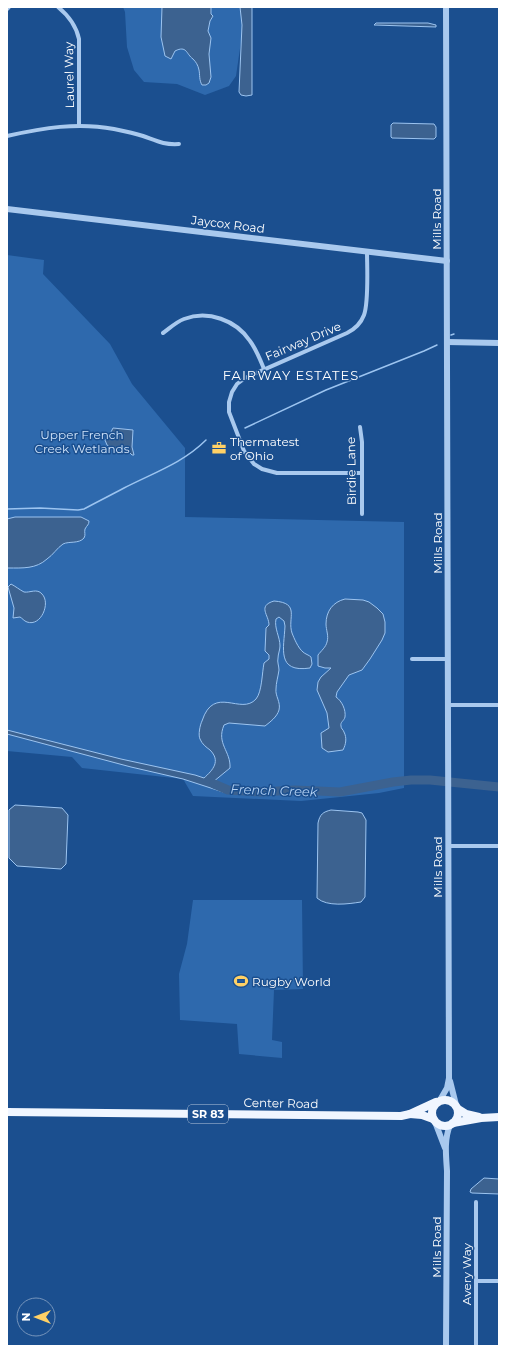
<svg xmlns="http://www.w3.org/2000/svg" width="506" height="1353" viewBox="0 0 506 1353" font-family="Montserrat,sans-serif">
<rect width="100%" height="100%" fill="#1b4f8f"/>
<g fill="#2e69ad">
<path d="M123 7H246L236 76 229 86 205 95 177 84 144 82 134 70 127 47 125 12Z"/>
<path d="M7 255 44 260 43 274 110 344 132 384 185 448V517L404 522V788L379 793 301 801 193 796 183 779 82 768 72 757 7 751Z"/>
<path d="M193 900H302L303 989 274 990 272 1040 282 1042V1058L239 1054 237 1024 180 1020 179 974 187 944Z"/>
</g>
<g fill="#3c6290" stroke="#9cc4f0">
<path d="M162 7H211V14L213 16 210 21 208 31 211 38 209 54 211 77 209 83 206 85H202C199 80 200 75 199 70 198 65 196 62 193 59 186 54 187 45 175 51L171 59 165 56 161 37Z"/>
<path d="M240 7H252V95L246 96 241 95 239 92 242 25Z"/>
<path d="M376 23H428L436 25V27L374 25Z"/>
<path d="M393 123 434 124 436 127V137L434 139 392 138 391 137V125Z"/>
<path d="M113 428 133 430 132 447 134 455H132L123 446 113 449 107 445 105 440 109 436Z"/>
<path d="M15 517H81L89 521C89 525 87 525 85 529 84 532 86 535 84 538 79 544 69 541 63 544 57 548 53 555 47 559 36 569 23 568 8 568L7 567V519Z"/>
<path d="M11 584C15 586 20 590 24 592 30 593 37 588 42 594 51 603 41 627 27 622 24 621 22 618 20 617L13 618 14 608 8 587Z"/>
<path d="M345 599 363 600 369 602 377 608 383 614 385 622V633L382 640 370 659 362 670 349 675 337 692 336 697C342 701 346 710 345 717 344 721 340 722 341 726 341 729 343 729 344 732 347 738 346 744 343 750L328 752 322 748 321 733 329 728 327 713 317 690 318 682 321 677 331 668H325L318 666V655C321 651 326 647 327 642 329 636 326 630 326 624 326 611 333 602 345 599Z"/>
<path d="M274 601C301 603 287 618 292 633 294 638 298 648 303 652 305 654 309 655 311 657L312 664 310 668C276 673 284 648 285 626L284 621 279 617 276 619C274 628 280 637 280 646 280 650 278 654 278 658 277 662 279 666 279 670 278 677 276 683 276 689 275 696 281 702 279 710 277 717 270 722 265 726L229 723 224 725C216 744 231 751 230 768L213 782 225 787 223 792 183 779 131 767 7 734V730L121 759 195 775 204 778C213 770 221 761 210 750 206 747 202 744 200 739 198 735 200 725 202 721 214 684 241 716 256 699 262 692 262 673 264 663L269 659V655L265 651 266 628 269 625C269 615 257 606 274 601Z"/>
<path d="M15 805 62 808 68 815 66 864 61 869 17 866 9 858V810Z"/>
<path d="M331 810 358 812 362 813 366 820 365 897 361 902C348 904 327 907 317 898L318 823C320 814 323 812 331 810Z"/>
<path d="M484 1178 499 1179V1194L472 1193 470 1192 471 1189Z"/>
</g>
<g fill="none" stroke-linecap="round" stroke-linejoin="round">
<g stroke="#9cc4f0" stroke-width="1.5">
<path d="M451 335 454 334"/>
<path d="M245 428 326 390 424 351 437 345"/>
<path d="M7 509 40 508 78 510 84 509C97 502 111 495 124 488 153 473 183 463 206 440"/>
</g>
<path stroke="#3c6290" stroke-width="9" d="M214 784 228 790 261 792 295 790 340 792 393 782 411 780H430L499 787"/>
<g stroke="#a9c9ee" stroke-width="4">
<path d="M58 7C69 16 76 25 79 39V126"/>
<path d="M7 9 9 7"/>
<path d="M7 136C43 128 77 122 114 129 124 131 134 133 143 136 157 141 164 145 179 144"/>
<path d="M163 333C170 328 176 322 184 319 208 310 236 320 250 341 256 349 260 359 264 369"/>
<path d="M360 427 362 442V514"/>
<path d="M362 473H277L262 469 254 464 244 451 229 412V402L232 392 237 384 245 378 347 333C355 329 361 323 364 315 369 301 367 267 367 251"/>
<path d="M412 659H448"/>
<path d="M448 705H499"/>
<path d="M448 846H499"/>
<path d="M476 1202V1346"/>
<path d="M476 1281H499"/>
</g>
<g stroke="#a9c9ee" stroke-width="6">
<path d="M7 209 447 261"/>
<path d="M447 342 499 343"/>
<path d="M450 1081 456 1105"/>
<path d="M440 1100 447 1088 449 1078 446 7"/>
<path d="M435 1122 445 1148"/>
<path d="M446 1346 447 1171C446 1155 444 1140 450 1125"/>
</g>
<g stroke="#f0f6ff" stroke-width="8">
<circle cx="445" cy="1113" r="13"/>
<path d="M458 1109 466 1114 479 1117"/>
<path d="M7 1112 401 1116 410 1114 436 1102"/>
<path d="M410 1114 422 1115 433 1119"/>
<path d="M453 1123 481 1118 499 1117"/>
</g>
</g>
<defs>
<symbol id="office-bare" viewBox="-9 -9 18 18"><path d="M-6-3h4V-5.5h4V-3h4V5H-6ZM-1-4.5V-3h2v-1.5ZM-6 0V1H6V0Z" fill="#ffd166" stroke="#1b4f8f" stroke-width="2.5" paint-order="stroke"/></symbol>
<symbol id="stadium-bare" viewBox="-9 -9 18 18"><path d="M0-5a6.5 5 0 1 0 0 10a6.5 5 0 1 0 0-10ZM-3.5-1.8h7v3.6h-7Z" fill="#ffd166" stroke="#1b4f8f" stroke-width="2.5" paint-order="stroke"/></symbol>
</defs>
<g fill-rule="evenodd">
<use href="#office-bare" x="209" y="438" width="20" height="20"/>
<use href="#stadium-bare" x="231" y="971" width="20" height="20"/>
</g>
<g text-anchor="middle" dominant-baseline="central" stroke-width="3" stroke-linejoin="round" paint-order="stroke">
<rect fill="#1b4f8f" stroke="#bbcadd" stroke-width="1" x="188" y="1105" width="40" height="18" rx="3"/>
<g font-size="11" font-weight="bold" fill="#fff">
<text x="208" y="1114">SR 83</text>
</g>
<g font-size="12" fill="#fff" stroke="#1b4f8f">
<text transform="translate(69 75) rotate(-91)">Laurel Way</text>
<text transform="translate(436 219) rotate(-90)">Mills Road</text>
<text transform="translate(228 224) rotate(7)">Jaycox Road</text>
<text transform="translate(303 341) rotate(-23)">Fairway Drive</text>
<text transform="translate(351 471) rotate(-91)">Birdie Lane</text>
<text transform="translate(437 543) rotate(-90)">Mills Road</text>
<text transform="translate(437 867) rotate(-90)">Mills Road</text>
<text transform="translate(281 1103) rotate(1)">Center Road</text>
<text transform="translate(436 1247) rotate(-90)">Mills Road</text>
<text transform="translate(466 1274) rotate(-90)">Avery Way</text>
</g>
<g font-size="12" fill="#cfe3fa" stroke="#1b4f8f">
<text x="82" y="434">Upper French<tspan x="82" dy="14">Creek Wetlands</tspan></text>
</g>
<g font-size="12" fill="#fff" stroke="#1b4f8f" text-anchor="start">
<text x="230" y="441">Thermatest<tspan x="230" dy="14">of Ohio</tspan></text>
<text x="252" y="981">Rugby World</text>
</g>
<g font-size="13" letter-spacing="1" fill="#fff" stroke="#1b4f8f">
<text x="291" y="375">FAIRWAY ESTATES</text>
</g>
<g font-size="13" font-style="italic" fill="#b5d3f5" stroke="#1b4f8f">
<text transform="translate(274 790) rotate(2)">French Creek</text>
</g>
</g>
<rect width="506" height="1353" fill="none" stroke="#ffffff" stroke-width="16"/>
<g transform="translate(36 1317) rotate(270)"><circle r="19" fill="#1b4f8f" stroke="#7695bc"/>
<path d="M0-3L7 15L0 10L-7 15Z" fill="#ffd166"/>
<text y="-6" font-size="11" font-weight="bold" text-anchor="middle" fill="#ffffff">N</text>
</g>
</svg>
